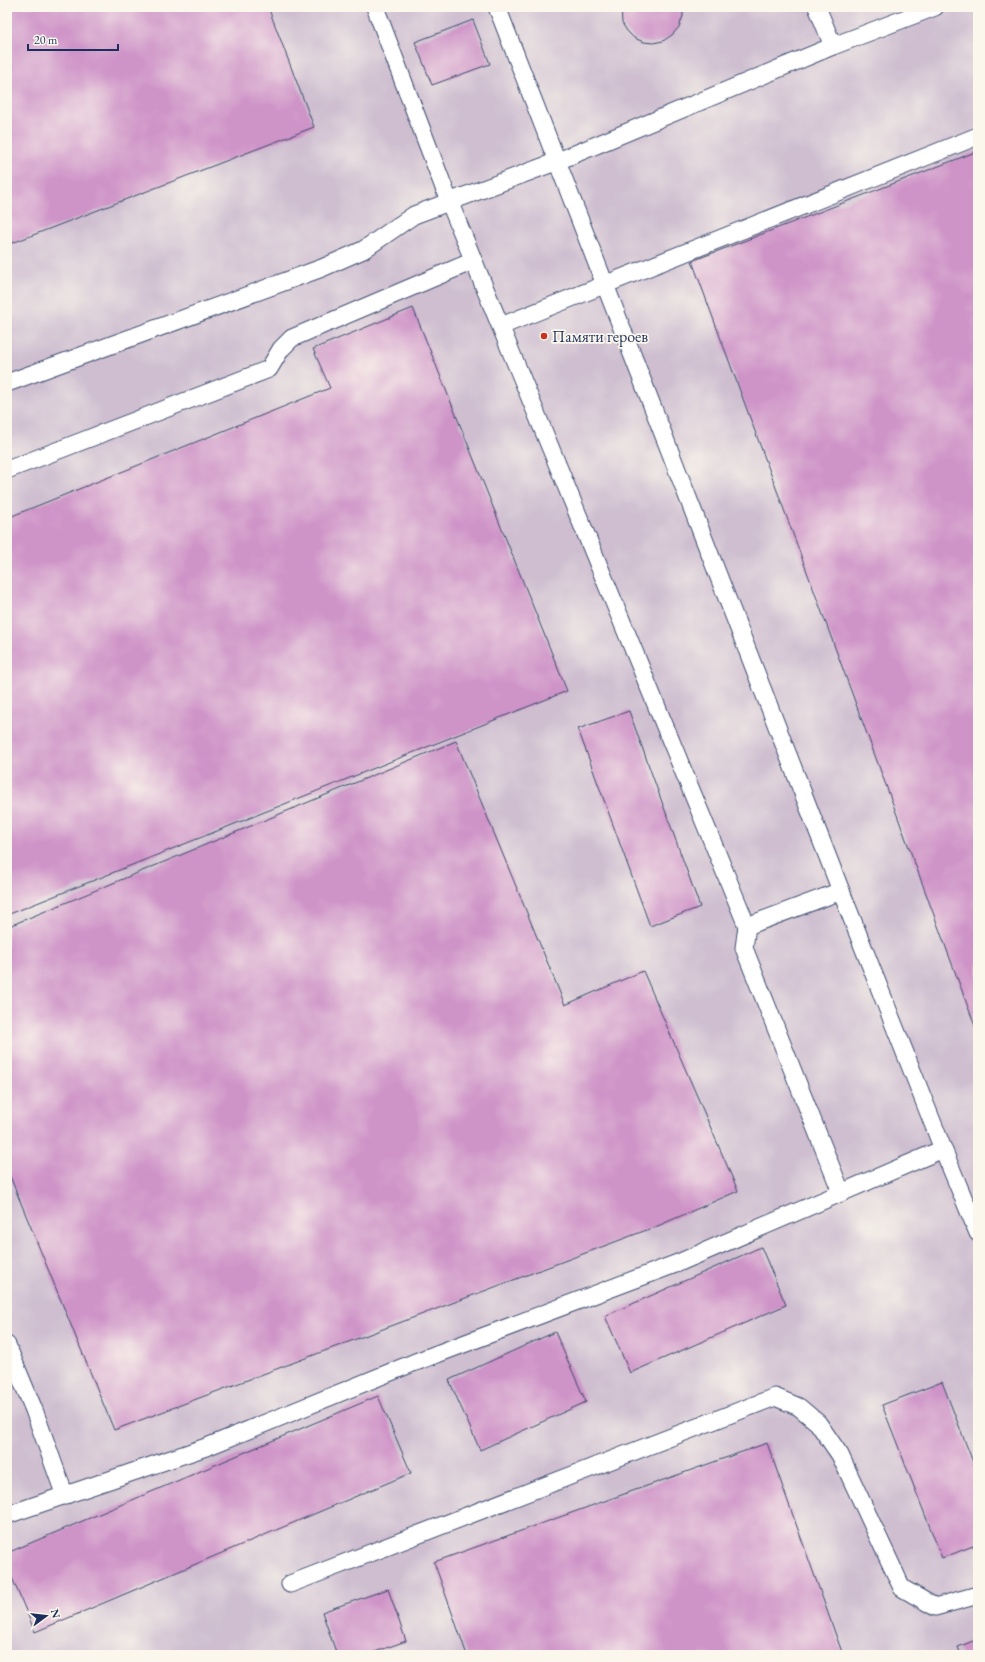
<svg xmlns="http://www.w3.org/2000/svg" width="985" height="1662" viewBox="0 0 985 1662" font-family="'EB Garamond',serif">
<rect width="100%" height="100%" fill="#fbf7ec"/>
<filter id="ink" filterUnits="userSpaceOnUse"><feTurbulence type="fractalNoise" baseFrequency=".025" numOctaves="2"/><feDisplacementMap in="SourceGraphic" scale="8" xChannelSelector="R" yChannelSelector="G"/><feConvolveMatrix kernelMatrix="1 2 1 2 8 2 1 2 1" color-interpolation-filters="sRGB"/></filter>
<filter id="wash" filterUnits="userSpaceOnUse"><feTurbulence type="fractalNoise" baseFrequency=".012" numOctaves="4" result="noise"/><feDisplacementMap in="SourceGraphic" scale="16" xChannelSelector="R" yChannelSelector="G"/><feGaussianBlur stdDeviation="0.9" result="paint"/><feColorMatrix in="noise" values="0 0 0 0 0 0 0 0 0 0 0 0 0 0 0 0 0 1.4 0 .05"/><feComposite in="paint" operator="in"/></filter>
<g filter="url(#wash)">
<rect width="100%" height="100%" fill="#f0e1c2"/>
<rect fill="#cebed0" x="7" y="7" width="971" height="1648"/>
<g id="blocks">
<g fill="#ce93c7">
<path d="M7 7H268L314 127 7 245Z"/>
<path d="M621 7H683V16L679 27 672 35 663 41 653 43 644 42 634 38 627 31 622 23Z"/>
<path d="M473 20 490 64 432 85 415 42Z"/>
<path d="M978 151V1034L692 261Z"/>
<path d="M413 308 567 691 7 915V518L330 388 313 349Z"/>
<path d="M629 711 700 907 650 926 578 729Z"/>
<path d="M456 741 565 1005 643 971 738 1191 660 1225 114 1430 7 1169V927Z"/>
<path d="M761 1247 786 1305 630 1373 605 1316Z"/>
<path d="M555 1332 586 1402 480 1450 449 1380Z"/>
<path d="M942 1382 978 1475V1544L942 1558 882 1405Z"/>
<path d="M378 1396 411 1473 35 1632 7 1566V1553Z"/>
<path d="M767 1443 843 1655H467L434 1562Z"/>
<path d="M388 1589 406 1641 366 1655H337L322 1612Z"/>
<path d="M978 1639V1655H961L958 1647Z"/>
</g>
</g>
</g>
<g filter="url(#ink)">
<use href="#blocks" fill-opacity="0" stroke="#3b4a6d" stroke-width="1"/>
<g fill="none" stroke-linecap="round" stroke-linejoin="round">
<defs>
<g id="lane">
<path d="M375 7 449 201 747 926"/>
<path d="M497 7 841 891 943 1149 978 1233"/>
<path d="M817 7 833 46"/>
<path d="M501 326 978 136"/>
<path d="M7 383 322 268 363 250 414 215 558 161 833 46 935 7"/>
<path d="M7 470 269 369 281 349 292 338 473 261"/>
<path d="M841 1192 744 948 747 926 841 891"/>
<path d="M7 1345 34 1410 65 1496"/>
<path d="M7 1515 209 1446 413 1363 678 1263 943 1149"/>
<path d="M290 1584 775 1397 799 1407 818 1423 840 1455 902 1588 935 1607 978 1595"/>
</g>
</defs>
<use href="#lane" stroke="#3b4a6d" stroke-width="19"/>
<use href="#lane" stroke="#fff" stroke-width="17"/>
</g>
</g>
<circle fill="#c8321e" stroke="#fbf7ec" stroke-width="1.5" cx="544" cy="336" r="4"/>
<g text-anchor="middle" dominant-baseline="central" stroke-width="3.5" stroke-linejoin="round" paint-order="stroke">
<g font-size="16" fill="#1b2f5e" stroke="#fbf7ec" text-anchor="start">
<text x="552" y="336">Памяти героев</text>
</g>
</g>
<rect width="985" height="1662" fill="none" stroke="#fbf7ec" stroke-width="24"/>
<g transform="translate(46 1616) rotate(75)" stroke="#fbf7ec" stroke-width="3" paint-order="stroke">
<path d="M0-3L7 15L0 10L-7 15Z" fill="#1b2f5e"/>
<text y="-6" font-size="11" font-weight="bold" text-anchor="middle" fill="#1b2f5e">N</text>
</g>
<path d="M28 44v6h90v-6" fill="none" stroke="#1b2f5e" stroke-width="2"/>
<text x="34" y="44" font-size="12" fill="#1b2f5e" stroke="#fbf7ec" stroke-width="3" paint-order="stroke">20 m</text>
</svg>
